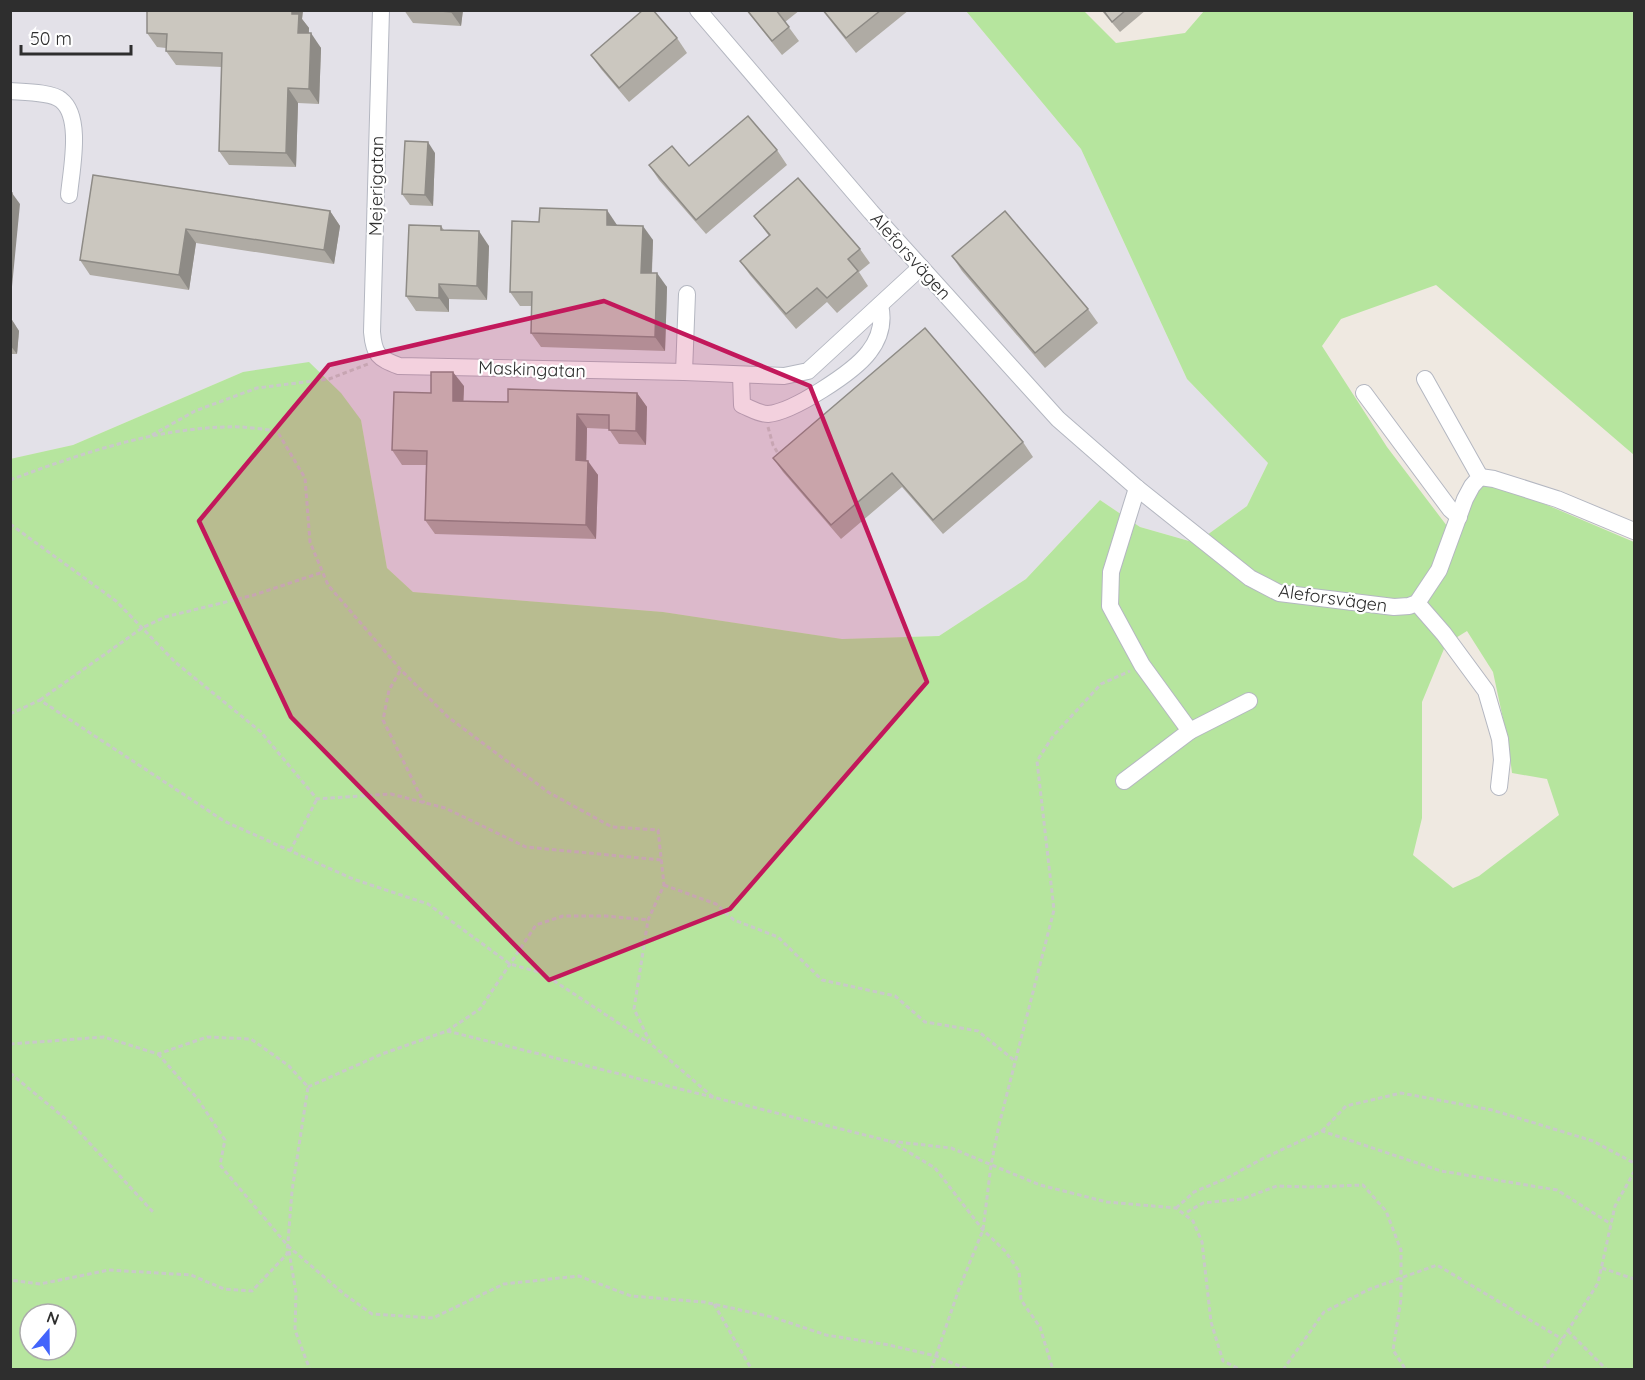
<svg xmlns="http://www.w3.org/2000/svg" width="1645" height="1380" viewBox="0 0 1645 1380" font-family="Quicksand,sans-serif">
<rect width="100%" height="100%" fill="#efe9e1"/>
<path fill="#e3e1e8" d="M10 11H966L1081 149 1187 379 1268 463 1247 506 1196 543 1140 527 1100 500 1026 579 939 636 842 639 663 612 413 592 387 568 361 420 243 372 73 445 11 459Z"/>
<path fill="#b6e59e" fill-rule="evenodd" d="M966 11H1084L1116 43 1185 33 1204 11H1634V455L1436 285 1341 319 1322 346 1387 447 1447 526 1464 486 1493 482 1634 542V1369H11L10 459 73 445 243 372 309 362 341 393 361 420 387 568 413 592 663 612 842 639 939 636 1026 579 1100 500 1140 527 1196 543 1247 506 1268 463 1187 379 1081 149ZM1467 631 1493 672 1508 742 1512 773 1547 779 1559 815 1479 876 1453 888 1413 855 1422 818V702L1446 644ZM30 1314H66V1350H30Z"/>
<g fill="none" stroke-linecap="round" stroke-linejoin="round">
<defs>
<g id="minor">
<path d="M381 10 372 332C374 355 378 358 399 366L684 372 784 376 808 371 921 267"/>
<path d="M698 10 871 212 1058 419 1137 488 1250 578 1279 593 1394 607 1409 606 1417 603 1439 570 1465 499 1472 486 1480 477 1425 379"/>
<path d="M10 91C23 92 52 92 61 100 83 117 71 171 69 195"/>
<path d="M684 372 687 294"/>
<path d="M741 375 742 405C750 408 759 414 768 414 793 412 854 372 869 352 880 338 884 322 880 305"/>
<path d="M1364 393 1450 509 1459 517"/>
<path d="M1480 477 1494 479 1557 499 1634 531"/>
<path d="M1137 488 1111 572 1110 606 1142 665 1190 731"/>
<path d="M1417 603 1444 634 1486 691 1500 739 1502 760 1499 787"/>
<path d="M1124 781 1190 731 1249 701"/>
</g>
</defs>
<use href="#minor" stroke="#b4b7c1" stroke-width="18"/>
<g stroke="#c9c9c9" stroke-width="3" stroke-dasharray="4.5 3" stroke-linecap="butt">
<path d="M768 427 773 445 779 455"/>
<path d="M152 435 195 411 257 388 329 379 368 364"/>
<path d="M10 480C80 454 152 429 226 427 243 426 261 429 277 431L305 478 310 542 328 585 401 670 448 717 548 792 612 827 658 830 664 885 648 920 634 1009 651 1044 714 1098"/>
<path d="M10 524 116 601 175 662 261 732 317 799 391 794 445 808 526 847 661 860"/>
<path d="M400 671 389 690 383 720 424 803"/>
<path d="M40 700 142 628 165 617 254 595 323 572"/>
<path d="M10 714 40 700 224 821 353 879 428 904 510 964 542 973 649 1043"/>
<path d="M290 851 317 799"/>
<path d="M664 885 716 904 734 920 778 937 822 980 895 996 925 1022 978 1031 1015 1061"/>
<path d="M447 1031 480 1009 536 925 563 916H606L648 920"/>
<path d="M10 1044 104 1037 158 1054 207 1037 251 1039 289 1066 308 1087 292 1191 287 1254 252 1291 224 1289 191 1275 109 1270 40 1284 10 1280"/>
<path d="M158 1054 197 1098 225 1140 220 1165 288 1246 344 1294 372 1314 433 1318 504 1284 579 1276 631 1296 704 1302 772 1317 826 1335 889 1345 936 1356 969 1370"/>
<path d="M10 1073 72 1124 153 1212"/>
<path d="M308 1087 382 1054 447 1031 889 1141 951 1148 1040 1185 1107 1202 1176 1208 1193 1221 1202 1242 1211 1322 1223 1361 1241 1370"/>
<path d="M1322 1131 1346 1106 1401 1093 1492 1110 1593 1141 1634 1163"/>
<path d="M890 1141 935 1168 983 1230 1005 1251 1019 1271 1021 1300 1040 1327 1053 1370"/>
<path d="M1176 1208 1194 1192 1225 1179 1264 1158 1322 1131 1441 1171 1557 1190 1611 1224"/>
<path d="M289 1251 296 1293 295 1330 310 1370"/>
<path d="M1602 1268 1634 1279"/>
<path d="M714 1304 752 1370"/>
<path d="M1568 1331 1607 1370"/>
<path d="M931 1370 959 1289 983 1230 991 1165 999 1125 1054 910 1037 761 1053 736 1101 684 1130 671"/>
<path d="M1283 1370 1324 1312 1370 1289 1437 1265 1562 1339"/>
<path d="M1543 1370 1598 1283 1615 1206 1634 1172"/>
</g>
<use href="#minor" stroke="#fff" stroke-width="16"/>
<path stroke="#c9c9c9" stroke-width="3" stroke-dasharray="4.5 3" stroke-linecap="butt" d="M1187 1212 1203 1203 1242 1199 1277 1186 1310 1187 1363 1185 1386 1211 1401 1250V1299L1393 1350 1406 1370"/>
</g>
<g fill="#afaba4">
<path d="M147 10H303L302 19 309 28V33L321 48 319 104 298 103 296 167 229 165 219 151 222 67 176 65 166 51V48L157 47 147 33Z"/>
<path d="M404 10H463L461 26 413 23Z"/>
<path d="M746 10H800L785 22 799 41 782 55Z"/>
<path d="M822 10H909L856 53Z"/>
<path d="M1101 10H1146L1120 32Z"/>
<path d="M677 38 687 53 629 102 601 69 591 55Z"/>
<path d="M777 150 787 165 706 234 659 180 649 165 689 166Z"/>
<path d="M435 153 433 206 410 205 402 194Z"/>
<path d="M93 175 330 211 340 226 334 264 196 243 189 290 90 275 80 260Z"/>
<path d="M754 216 860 249 870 263 859 272 868 286 837 313 827 302 796 329 750 275 740 261 769 236Z"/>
<path d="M617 225 653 240 652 273 667 287 665 351 541 347 531 333 532 306H520L510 292Z"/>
<path d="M441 226 444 230 489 246 487 300 449 299V312L416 311 406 296Z"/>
<path d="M952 256 1088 309 1098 323 1045 368 962 271Z"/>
<path d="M10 320H12L19 331 17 354H10Z"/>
<path d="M464 386 463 401 508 402 637 393 647 407 646 445 619 444 609 429 587 428 586 461 598 475 596 539 435 534 425 520 426 465H402L392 450 431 393Z"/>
<path d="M1023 442 1033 457 943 534 902 487 841 539 783 472 773 458Z"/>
</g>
<g fill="#8e8b86">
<path d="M292 10H303L302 19 309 28 308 47 298 33 292 14Z"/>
<path d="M451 10H463L461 26 451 12Z"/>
<path d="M311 33 321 48 319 104 309 89Z"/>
<path d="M288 88 298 103 296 167 286 153Z"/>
<path d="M428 142 435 153 433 206 425 195Z"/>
<path d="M12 193 20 204 10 307V210Z"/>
<path d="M607 210 617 225H607Z"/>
<path d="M330 211 340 226 334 264 324 250Z"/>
<path d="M643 226 653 240 651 287 641 273Z"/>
<path d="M186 229 196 243 189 290 179 275Z"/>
<path d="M479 231 489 246 487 300 477 286Z"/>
<path d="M657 273 667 287 665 351 655 337Z"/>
<path d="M439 284 449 299V312L439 298Z"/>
<path d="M12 320 19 331 17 354 10 345Z"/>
<path d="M453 372 464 386 463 415 453 401Z"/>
<path d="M637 393 647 407 646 445 636 431Z"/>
<path d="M577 414 587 428 586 474 576 460Z"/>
<path d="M588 461 598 475 596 539 586 525Z"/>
</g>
<g fill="#cbc7bf" stroke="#8e8b86" stroke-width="1.5">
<path d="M147 10H292V14H299L298 33H311L309 89 288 88 286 153 219 151 222 53 166 51 167 34 147 33Z"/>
<path d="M429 10H451V12Z"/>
<path d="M643 10H653L677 38 619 88 591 55Z"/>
<path d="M747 10H776L789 27 772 41Z"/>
<path d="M823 10H881L846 38Z"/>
<path d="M1103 10H1126L1112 22Z"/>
<path d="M748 116 777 150 696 220 649 165 672 146 689 166Z"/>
<path d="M405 141 428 142 425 195 402 194Z"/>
<path d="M93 175 330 211 324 250 186 229 179 275 80 260Z"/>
<path d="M798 178 860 249 848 259 858 271 827 298 817 288 786 314 740 261 770 235 754 216Z"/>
<path d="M10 193H12L10 210Z"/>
<path d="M540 208 607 210V225L643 226 641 273H657L655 337 531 333 532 292H510L512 221 539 222Z"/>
<path d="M1005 211 1088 309 1035 353 952 256Z"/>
<path d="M409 225 441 226V230L479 231 477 286 439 284V298L406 296Z"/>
<path d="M925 328 1023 442 933 520 892 473 831 525 773 458Z"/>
<path d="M431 372H453V401L508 402V389L637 393 636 431 609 430V415L577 414 576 460 588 461 586 525 425 520 427 451 392 450 394 392 431 393Z"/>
</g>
<path fill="#c2185b" fill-opacity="0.2" stroke="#c2185b" stroke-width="4.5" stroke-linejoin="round" d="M604 301 810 386 927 682 730 909 549 980 291 717 199 521 329 365Z"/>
<g text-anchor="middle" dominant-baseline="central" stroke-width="4.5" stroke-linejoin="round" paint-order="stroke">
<g font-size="18" fill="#2e2e2e" stroke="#fff">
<text transform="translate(376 186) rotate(-89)">Mejerigatan</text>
<text transform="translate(911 256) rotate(48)">Aleforsvägen</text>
<text transform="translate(532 369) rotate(2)">Maskingatan</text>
<text transform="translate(1333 598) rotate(8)">Aleforsvägen</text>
</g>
</g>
<rect width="1645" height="1380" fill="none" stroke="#2e2e2e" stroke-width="24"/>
<g transform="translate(48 1332) rotate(20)"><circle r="28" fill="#ffffff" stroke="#ababab" stroke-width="1.5"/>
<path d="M0-4.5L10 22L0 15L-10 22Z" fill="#4264fb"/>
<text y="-9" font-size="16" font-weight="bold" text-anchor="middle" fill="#2e2e2e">N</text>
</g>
<path d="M21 45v9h110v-9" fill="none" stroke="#2e2e2e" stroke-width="3"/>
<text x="30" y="45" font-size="18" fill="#2e2e2e" stroke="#ffffff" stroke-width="4.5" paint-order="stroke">50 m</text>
</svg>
